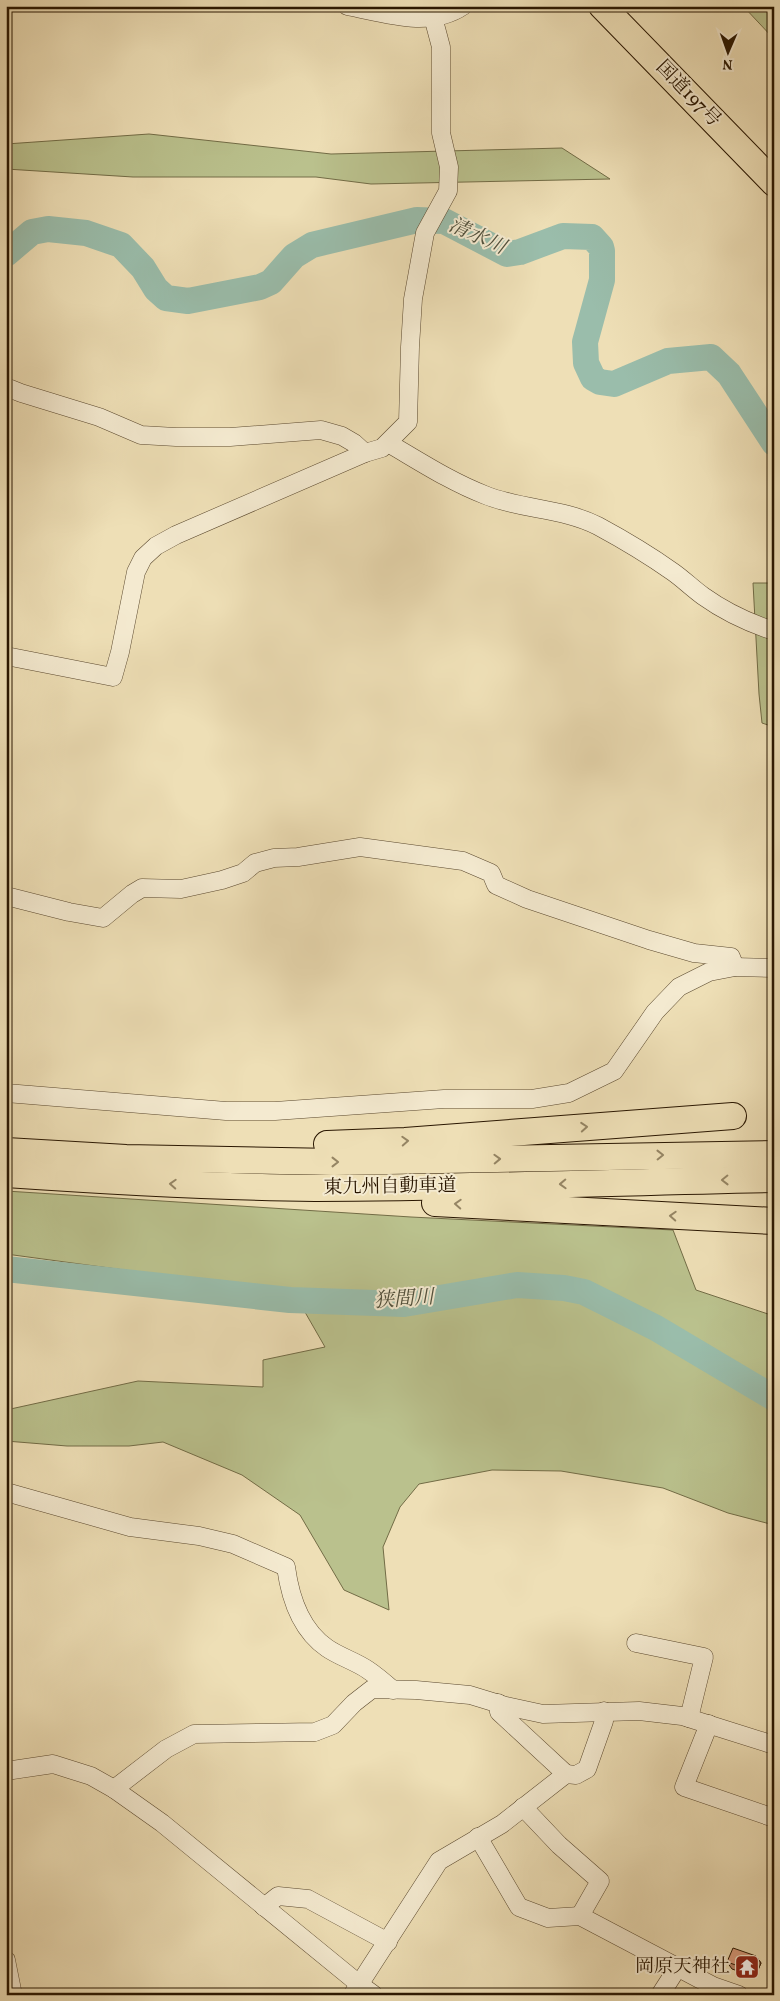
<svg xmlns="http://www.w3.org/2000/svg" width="780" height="2001" viewBox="0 0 780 2001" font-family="Vollkorn,'Noto Serif JP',serif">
<rect width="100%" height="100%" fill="#eedfb6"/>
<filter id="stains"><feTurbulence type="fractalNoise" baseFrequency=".004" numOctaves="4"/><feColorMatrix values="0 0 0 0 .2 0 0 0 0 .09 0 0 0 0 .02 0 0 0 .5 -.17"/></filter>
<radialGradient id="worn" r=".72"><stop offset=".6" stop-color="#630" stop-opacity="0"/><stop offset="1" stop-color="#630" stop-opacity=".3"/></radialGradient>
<g fill="#bac18d" stroke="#726c46">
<path d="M743 6H774V39Z"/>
<path d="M149 134 331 154 562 148 610 179 371 184 316 177H133L6 169V144Z"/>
<path d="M753 583H774V727L762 723 759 694Z"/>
<path d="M6 1191 411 1217 673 1230 696 1290 774 1316V1525L728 1513 663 1488 561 1471 492 1470 419 1484 400 1507 383 1547 389 1610 344 1590 300 1515 242 1475 163 1442 129 1446H67L6 1441V1410L138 1381 263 1387V1360L325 1347 294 1293 6 1254Z"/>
</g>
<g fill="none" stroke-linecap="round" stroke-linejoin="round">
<g stroke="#9abdab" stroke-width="26">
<path d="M6 254 32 232 48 229 86 233 121 245 143 268 156 289 166 298 188 301 260 287 271 282 294 256 312 245 417 220 444 221 507 254 520 252 563 236 592 237 601 247 602 251V280L585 342 586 363 593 378 600 382 614 384 668 361 711 357 729 374 774 443"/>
<path d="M6 1269 290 1300 404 1304 517 1285 564 1288 584 1292 656 1328 774 1398"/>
</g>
<defs>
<g id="minor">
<path d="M347 6C384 13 429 29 463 6"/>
<path d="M6 387 21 393 99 417 141 435 176 437H230L321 430 342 436 354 443 365 453"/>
<path d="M388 443C419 461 451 482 485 495 522 510 563 508 598 526 624 540 649 555 673 572 683 579 692 588 703 596 724 611 749 623 774 631"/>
<path d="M6 656 113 677 120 652 136 572 143 558 156 546 176 535 365 453 382 448 408 422 410 347 413 299 425 233 448 191 449 167 441 133V47L433 17 428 6"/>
<path d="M6 896 69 912 103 918 132 894 142 888 181 889 222 880 243 873 255 863 274 858 298 857 360 847 463 861 491 873 496 885 527 899 649 940 694 953 731 957 735 967"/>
<path d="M6 1093 226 1111H275L444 1099H532L569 1093 614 1071 655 1012 679 987 709 972 735 967 774 968"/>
<path d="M6 1492 130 1527 199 1536 233 1544 286 1567C290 1597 301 1630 327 1648 340 1657 355 1661 368 1670 377 1676 385 1683 393 1690"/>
<path d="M636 1643 704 1657 689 1718"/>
<path d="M498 1703 499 1712 566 1774"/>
<path d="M709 1724 684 1787 774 1818"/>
<path d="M6 1771 53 1764 91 1776 114 1789 162 1823 359 1984 374 1995"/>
<path d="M114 1789 166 1749 194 1734 315 1732 333 1725 354 1703 372 1689 416 1690 470 1695 506 1706 543 1714 639 1711 682 1716 774 1745"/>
<path d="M523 1807 559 1845 600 1881 580 1916"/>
<path d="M478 1837 519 1907 548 1918 580 1916 713 1986 739 1995"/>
<path d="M264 1907 278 1896 308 1899 388 1942"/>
<path d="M6 1960 13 1995"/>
<path d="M353 1994 439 1861 502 1824 566 1774 576 1775 587 1769 604 1721V1711"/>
<path d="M660 1995 678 1967"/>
</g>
<g id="highway">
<path d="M602 6 774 183"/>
<path d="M327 1144 405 1141 733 1116"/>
<path d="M6 1151 126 1158 334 1162 774 1154"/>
<path d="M6 1174C109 1181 212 1187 315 1188 468 1188 621 1182 774 1179"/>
<path d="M435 1203 774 1221"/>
</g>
</defs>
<use href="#minor" stroke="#5a482e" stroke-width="19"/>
<use href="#highway" stroke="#291600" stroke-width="28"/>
<use href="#minor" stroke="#f4ead0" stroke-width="18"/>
<use href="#highway" stroke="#eedfb6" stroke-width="26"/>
</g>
<path fill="#bb866c" stroke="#291600" d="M756 1956 761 1963 755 1977 732 1969 727 1962Z"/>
<path fill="#996d58" stroke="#291600" d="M756 1956 761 1963 755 1977 750 1970Z"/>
<path fill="#da9c7d" stroke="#291600" d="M733 1948 756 1956 750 1970 727 1962Z"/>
<defs><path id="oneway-chevron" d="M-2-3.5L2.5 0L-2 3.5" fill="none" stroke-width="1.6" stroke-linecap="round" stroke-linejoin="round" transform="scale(1.25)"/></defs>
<g stroke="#958564">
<use href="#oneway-chevron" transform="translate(584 1127) rotate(-4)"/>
<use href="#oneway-chevron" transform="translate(405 1141) rotate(-3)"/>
<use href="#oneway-chevron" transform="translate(660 1155) rotate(-1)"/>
<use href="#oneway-chevron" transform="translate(497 1159) rotate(-2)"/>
<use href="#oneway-chevron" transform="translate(335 1162)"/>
<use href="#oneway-chevron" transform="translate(725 1180) rotate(179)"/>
<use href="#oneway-chevron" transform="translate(173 1184) rotate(-177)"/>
<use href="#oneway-chevron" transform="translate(563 1184) rotate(178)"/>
<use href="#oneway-chevron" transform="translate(458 1204) rotate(-177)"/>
<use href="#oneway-chevron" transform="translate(673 1216) rotate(-177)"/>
</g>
<defs>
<symbol id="temple-square" viewBox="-11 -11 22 22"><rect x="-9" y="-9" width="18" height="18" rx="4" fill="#8f2418" stroke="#f4ead0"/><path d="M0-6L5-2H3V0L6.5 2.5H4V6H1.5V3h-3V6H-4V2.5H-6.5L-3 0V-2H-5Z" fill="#fff"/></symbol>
</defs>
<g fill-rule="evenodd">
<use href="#temple-square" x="733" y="1953" width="28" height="28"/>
</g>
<g text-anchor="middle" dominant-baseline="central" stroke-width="4" stroke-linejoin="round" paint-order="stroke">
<g font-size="19" fill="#291600" stroke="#f4ead0">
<text transform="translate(688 94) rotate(46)">国道197号</text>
<text transform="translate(390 1187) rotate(-1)">東九州自動車道</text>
</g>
<g font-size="19" fill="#291600" stroke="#f4ead0" text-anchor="end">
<text x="730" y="1967">岡原天神社</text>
</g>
<g font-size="20" font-style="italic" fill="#51503c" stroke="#f4ead0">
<text transform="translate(477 237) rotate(24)">清水川</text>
<text transform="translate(404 1300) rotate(-4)">狭間川</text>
</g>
</g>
<rect width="780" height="2001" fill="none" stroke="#eedfb6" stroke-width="25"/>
<rect x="8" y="8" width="765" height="1986" fill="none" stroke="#291600" stroke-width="2.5"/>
<rect x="12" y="12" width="755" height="1976" fill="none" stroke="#291600"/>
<g transform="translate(728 52) rotate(182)" stroke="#f4ead0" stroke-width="4" paint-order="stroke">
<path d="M0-4L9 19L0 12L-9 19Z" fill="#291600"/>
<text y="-8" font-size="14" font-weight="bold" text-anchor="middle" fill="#291600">N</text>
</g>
<rect width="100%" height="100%" filter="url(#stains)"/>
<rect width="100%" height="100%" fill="url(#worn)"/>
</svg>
